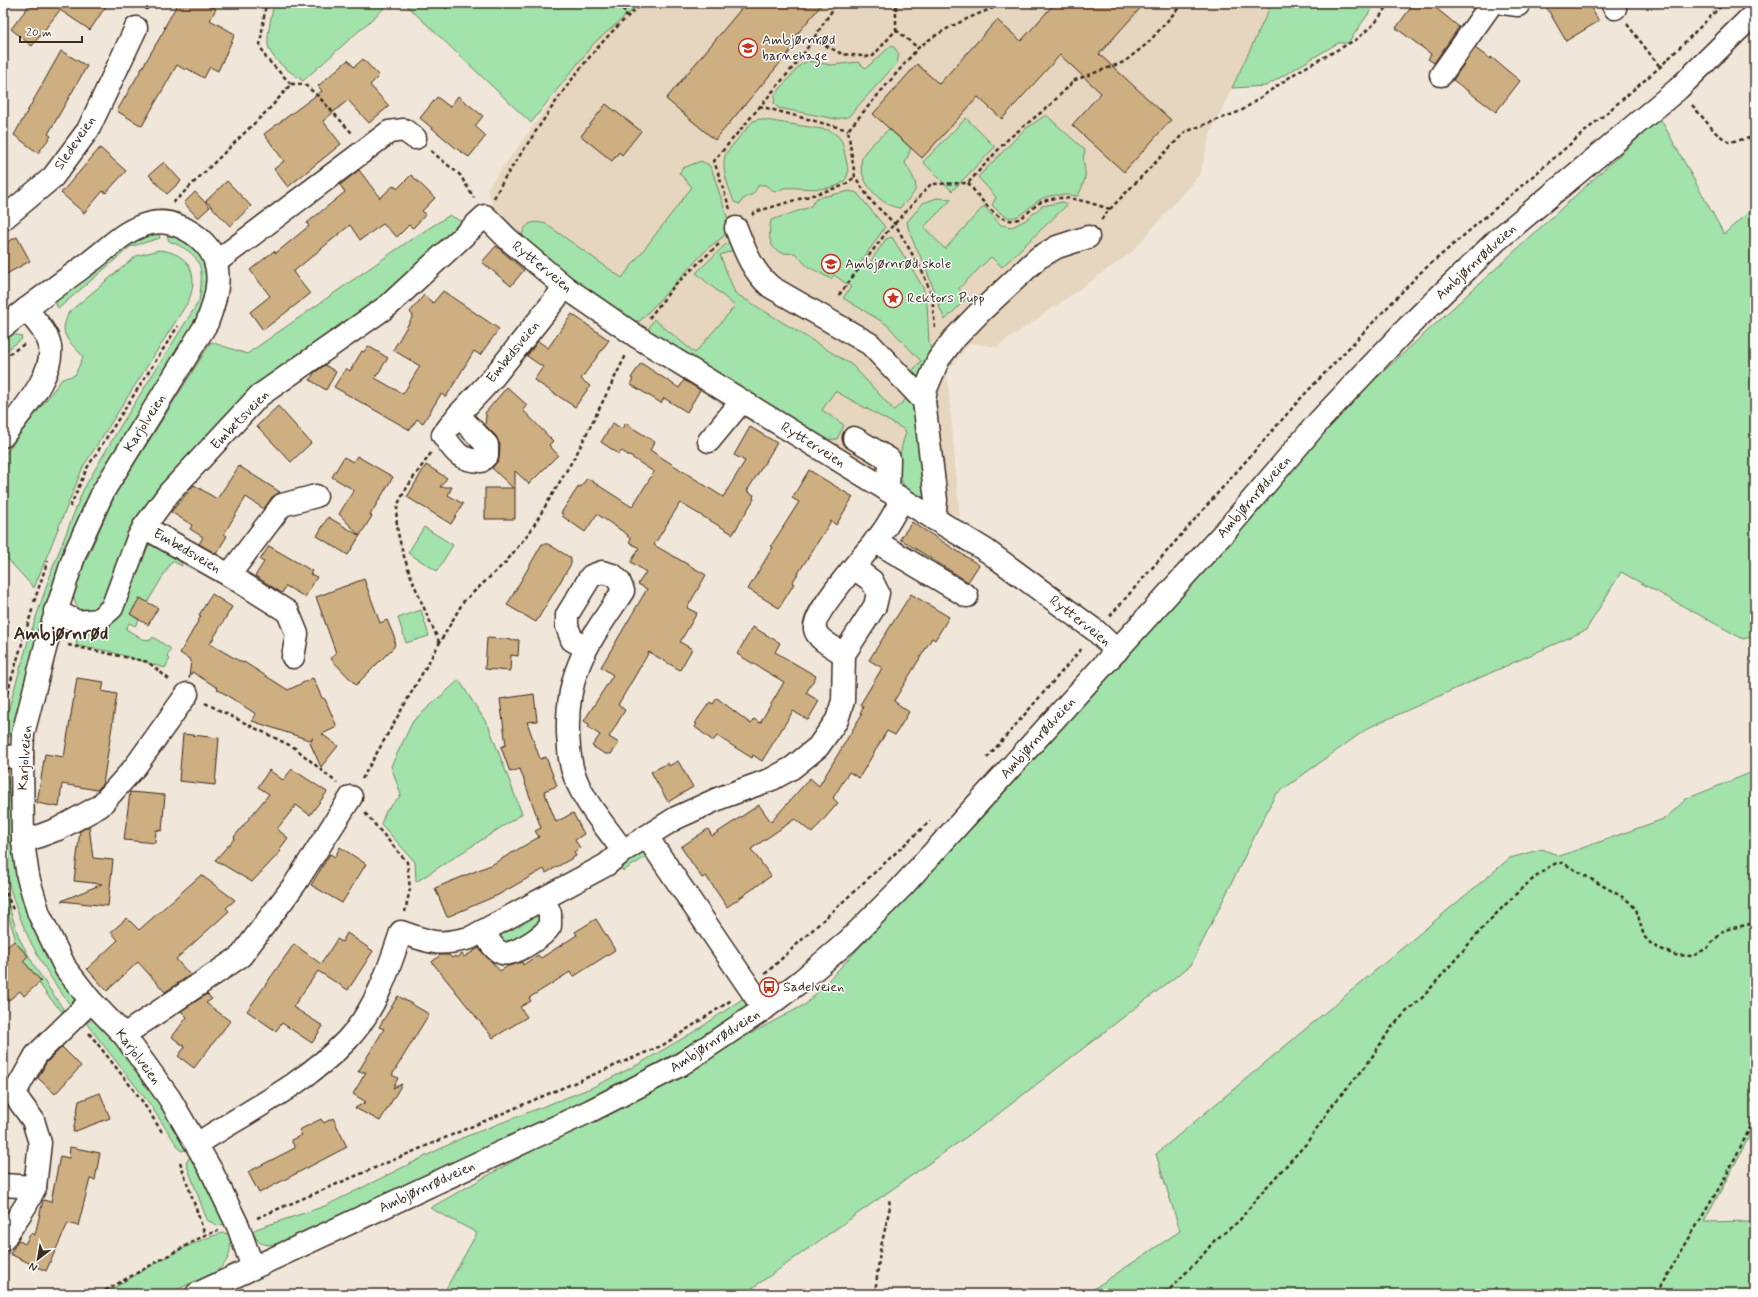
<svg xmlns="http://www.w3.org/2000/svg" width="1758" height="1297" viewBox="0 0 1758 1297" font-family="Mynerve,sans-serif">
<rect width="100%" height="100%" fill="#f0e7da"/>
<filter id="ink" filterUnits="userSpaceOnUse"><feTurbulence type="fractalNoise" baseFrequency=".025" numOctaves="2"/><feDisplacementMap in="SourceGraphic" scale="8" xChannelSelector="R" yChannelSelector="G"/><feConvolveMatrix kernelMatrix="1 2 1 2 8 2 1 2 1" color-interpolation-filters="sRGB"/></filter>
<g filter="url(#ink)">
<path fill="#e6d6c0" d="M641 3H1272L1211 132 1200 174 1131 253 997 347 970 343 947 372 960 517 922 504 626 321 500 225 487 189 594 43Z"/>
<g fill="#a2e2ab" stroke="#6e8664">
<path d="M274 3H390L303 81C291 72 275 63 269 49 265 40 272 14 274 3Z"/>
<path d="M404 3H641L594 43 531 123Z"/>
<path d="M1272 3H1376L1348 43H1338L1266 86 1232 88Z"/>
<path d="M892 45 899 54 897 63 848 117 836 119 778 108 774 103 775 95 800 65 808 61 831 65 858 62 866 68Z"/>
<path d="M1046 115 1085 150C1081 164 1086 165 1085 177 1084 183 1081 190 1078 196 1067 195 1052 193 1041 199 1020 212 1015 230 992 205L996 197 978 177 1025 129Z"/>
<path d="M966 118 995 147 952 191 923 162Z"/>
<path d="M1660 118 1724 234 1755 206V636L1743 639 1621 572 1586 630 1368 728 1275 795 1191 965 993 1118 744 1294H443L477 1233 430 1208 542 1145 806 1004 986 813 1360 393Z"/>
<path d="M759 119 828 130C838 134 843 140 844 150 845 157 848 165 848 172 846 197 798 186 784 188 781 189 778 191 775 192L765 185H759L753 194 743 199 740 204 734 202C729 187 720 169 726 153L753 121Z"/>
<path d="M889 129 911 148 905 163C920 188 920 188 900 208 880 206 856 179 862 158 866 147 881 137 889 129Z"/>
<path d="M701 161 709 165 712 170 730 226 723 237 709 247 640 321H626L521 243C523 226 528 219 546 224L622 278 692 187 679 173 683 168Z"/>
<path d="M850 191 857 193 885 227 859 265 866 268 886 239 892 237 914 272 923 288 927 304 929 342 932 353 925 382 908 376 921 361 886 324 843 298 851 287 834 275 831 279 807 266 795 253C770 256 767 241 771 220L810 207 817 198Z"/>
<path d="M937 198 952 199 924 227 945 249 984 206 1001 225 1012 227 1026 220 1042 206 1063 202 1067 205 1002 267 991 257 959 288 965 300 945 320C938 306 934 289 928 274 922 256 910 241 907 222L923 203Z"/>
<path d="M450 215 465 224 386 298 265 378 181 465 106 602 88 613 79 610 73 598 83 567 115 495 211 342 247 354 410 240Z"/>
<path d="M168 230 202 250 211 280 202 316 124 440 16 730 3 743V728L29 638 53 567 83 490 121 425 199 301C204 266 203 255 169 241L167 235Z"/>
<path d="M158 232 160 238 130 247 59 308 57 307 56 303 59 297 130 240Z"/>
<path d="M736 240 740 248 720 255 735 293 852 365 894 410 907 398 915 406 927 496 925 502C919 499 911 495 907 490 894 475 900 449 906 433L905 430 835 391 822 410 844 425 837 439 817 440 647 332 654 319 695 353 735 306 696 273 726 244Z"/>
<path d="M159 250C190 253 200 275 188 302L83 467 34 588 3 554V457L62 379 75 375 83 357C69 339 57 337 69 312L136 256Z"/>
<path d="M13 334 21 336 22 339 3 353V340Z"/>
<path d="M424 527 453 545 437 571 408 553Z"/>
<path d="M156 543 178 552 182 566 172 561 147 603 140 598 130 614 139 620 135 626 129 623 126 629 142 639 151 640 153 637 171 649 167 656 170 659 165 668 108 651 77 646 76 637 84 632 142 548Z"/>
<path d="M421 610 429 636 406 643 398 618Z"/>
<path d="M459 680 489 727 522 814 416 882 415 862 381 824 386 811 401 795 391 766 413 721Z"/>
<path d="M1755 771V1126L1704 1222 1750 1221 1755 1219V1294H1086L1180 1231 1156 1154 1510 858 1542 849 1560 856 1666 818 1686 799Z"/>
<path d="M3 773 8 777 13 833 80 1002 74 1010C39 965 12 914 3 856 0 833 3 798 3 773Z"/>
<path d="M639 848 649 855 623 871 618 865Z"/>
<path d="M3 888 19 938 36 969 66 1013 64 1014 48 996 39 983 41 981 23 961 28 956 13 939 15 937 3 899Z"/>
<path d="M533 908 546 920 514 946 497 940 498 929Z"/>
<path d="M745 997 746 1006 745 1009 700 1039 620 1084 294 1238C280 1243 258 1253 253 1231L256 1229 325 1206 462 1138 591 1088 639 1064 697 1030Z"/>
<path d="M91 1020 97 1021C131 1062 162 1101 187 1149L182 1151 180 1150 149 1103 86 1023Z"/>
<path d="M191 1155 226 1222 224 1224 218 1226 207 1220 186 1163Z"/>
<path d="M223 1233 229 1234C233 1250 229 1263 215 1272L168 1294H104C140 1273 182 1244 223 1233Z"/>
</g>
<g fill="#ceaf82" stroke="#3b2a1e">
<path d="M31 3H108L90 30 60 10 32 46 11 29Z"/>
<path d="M178 3H205L216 9 210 20 235 34 218 71 210 67 204 78 186 68 185 70 177 65 142 126 117 111 166 27 164 28Z"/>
<path d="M746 3H823L788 45 792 49 715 140 666 99Z"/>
<path d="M1055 3H1145L1099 54 1171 120 1124 172 1072 125 1101 93 1060 55 1002 119 978 97 922 158 873 114 917 64 939 84 997 20 1021 41Z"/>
<path d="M1414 3H1430L1459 27 1434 63 1428 59 1431 54 1396 28Z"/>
<path d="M1544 3H1588L1599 21 1566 41Z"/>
<path d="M1475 48 1490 59 1491 57 1520 81 1496 112 1453 80Z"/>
<path d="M61 51 87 66 48 134 51 136 38 153 14 135Z"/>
<path d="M363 59 379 76 370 85 389 106 369 123 348 100 323 121 341 144 288 187 274 169 284 161 264 134 322 91 318 86 348 60 354 67Z"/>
<path d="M458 96 483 116 475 126 486 136 469 157 457 149 420 118 437 97 450 107Z"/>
<path d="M606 104 641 131 622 155 619 152 612 161 581 136Z"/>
<path d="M100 148 126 171 106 193 103 191 84 213 61 193Z"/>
<path d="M164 162 181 181 167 194 149 175Z"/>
<path d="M359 170 380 198 394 185 397 189 411 175 435 198 422 211 426 214 413 228 409 225 397 237 383 224 360 240 350 225 293 272 310 294 263 330 250 312 270 296 250 270 274 251 276 253 309 226 307 223 345 192 340 185Z"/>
<path d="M227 181 251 206 230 226 206 201Z"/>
<path d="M195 192 210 207 198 218 184 203Z"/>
<path d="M17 237 30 261 3 276V244Z"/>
<path d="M496 246 524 270 511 286 482 262Z"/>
<path d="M443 291 499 329 480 355 474 351 446 397 441 394 423 423 417 419 410 430 334 387 346 368 350 371 362 351 364 352 368 346 388 358 375 378 403 394 420 366 393 350 413 316 410 312 424 295 433 303Z"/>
<path d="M572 314 609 340 581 379 590 386 575 407 534 380 543 367 527 356 538 341 548 348Z"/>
<path d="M641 363 679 388 684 380 700 390 687 412 664 398 661 403 630 384 633 379 631 378Z"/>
<path d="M325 365 336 372 326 390 310 380 314 373Z"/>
<path d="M507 387 527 405 523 410 553 441 549 445 558 455 529 484 515 471V519H485V488H513L492 468 499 460 500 445 496 436 485 425 486 415 485 413Z"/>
<path d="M278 406 311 443 291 462 257 426Z"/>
<path d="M613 423 622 429 625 423 655 442 650 450 723 497 745 461 734 455 750 427 777 443 747 491 754 495 753 498 754 499 733 534 680 503 654 545 706 575 687 608 697 613 680 642 692 649 680 670 649 652 618 705 625 710 609 737 619 743 611 754H605L592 746 600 735 588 727 590 725 584 721 613 675 601 667 647 589 638 584 646 572 631 562 639 548 629 542 631 539 627 536 628 535 597 514 585 532 562 516 563 514 561 513 579 486 581 487 587 478 632 507 654 472 622 451 619 454 601 442Z"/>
<path d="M357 456 393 477 370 515 372 516 348 555 317 536 328 517 360 536 339 514 354 490 332 477 344 457 353 462Z"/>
<path d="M426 465 447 478 440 487H452L448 495 463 504 451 524 407 497Z"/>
<path d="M239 466 280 492 272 497 264 509 246 497 224 534 227 536 216 554 199 544 203 537 190 529 192 525 171 512 194 485 217 499Z"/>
<path d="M809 470 853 497 836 525 831 521 792 583 794 584 779 608 748 589 773 547 771 546 799 502 792 498Z"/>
<path d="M912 522 979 565 968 582 900 539Z"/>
<path d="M542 544H548L571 558V564L536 622 507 605Z"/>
<path d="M269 546 312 571 310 574 317 577 305 597 286 586 282 593 255 576 264 562 260 560Z"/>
<path d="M364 579 380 623 387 620 395 639 394 647 356 685 331 659 336 653 316 597Z"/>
<path d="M212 594 232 607 210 644 243 663 244 662 288 690 313 678 322 698 325 699 337 727 322 734 338 746 321 767 310 743 313 738 309 740 252 721 256 714 217 689 218 688 192 672 189 678 191 660 180 653 201 616 199 615Z"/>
<path d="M911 594 949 617 935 640 932 638 894 701 909 712 895 735 887 731 859 778 849 772 833 798 838 803 812 833 795 819 751 849 771 876 727 907 706 876 702 878 681 847 708 829 712 836 759 805 771 822 810 778 819 786 862 714 860 713 863 707 860 705 882 668 869 660Z"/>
<path d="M140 598 158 608 148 625 130 614Z"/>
<path d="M753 627 780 643 775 652 816 676 806 693 819 701 808 720 793 711 762 761 753 755 752 758 717 736 713 741 695 727 697 724 695 723 710 702 713 704 717 698 751 724 754 719 760 723 784 682 737 654Z"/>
<path d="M487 638 519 640 518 656 511 655 510 671 485 669Z"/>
<path d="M77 678 104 682 102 691 117 694 103 784 97 790 62 784 59 807 37 803 45 754 64 757Z"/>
<path d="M534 694 537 721 527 722 540 759 546 757 557 786 544 791 556 822 573 813 584 834 575 840 580 848 574 852 576 856 546 873 544 869 498 895 447 917 435 888 493 864 539 837 535 831 541 828 520 769 510 772 501 747 506 745 500 699Z"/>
<path d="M183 734 219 738 215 785 179 781Z"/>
<path d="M678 761 693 787 668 802 651 772 668 763 669 766Z"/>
<path d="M292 769 327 792 310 815 296 805 277 829 288 838 279 850 281 851 252 882 215 860 235 838 234 837 269 794 258 787 269 770 283 780Z"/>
<path d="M130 792 165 795 162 831 156 830 155 843 124 840Z"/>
<path d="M89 826 93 858 113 860 108 906 61 901 102 884 74 881 80 831Z"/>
<path d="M340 847 366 864 342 903 311 885 330 854 335 857Z"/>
<path d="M201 875 235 900 226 908 229 911 176 959 190 975 165 992 138 962 107 991 87 969 118 940 111 932 127 918 139 930Z"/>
<path d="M596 919 615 950 573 977 570 972 529 998 531 1001 520 1007 527 1017 493 1038 432 962 440 955H449L452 958 455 956 457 958 462 954 464 957 479 948 500 971 508 966 522 962 523 965 538 955 541 958 577 935 575 932Z"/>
<path d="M347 933 373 951 348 990 318 971 293 1007 323 1026 312 1043 282 1023 276 1031 247 1011 294 944 321 964 337 939 342 942Z"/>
<path d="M14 941 28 956 23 961 41 981 24 996 20 991 3 1005V950Z"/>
<path d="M207 994 212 999 206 1003 230 1021 194 1068 178 1056 185 1047 172 1037 187 1017 181 1011Z"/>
<path d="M398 996 429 1014 392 1075 398 1078 393 1088 402 1084 380 1121 355 1108 366 1102 353 1094 366 1072H358L384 1029 379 1027Z"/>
<path d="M62 1047 81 1066 55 1094 38 1078 46 1063Z"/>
<path d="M100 1093 110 1118 73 1132 79 1101Z"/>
<path d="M333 1118 347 1147 259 1193 248 1172 295 1148 291 1140 302 1135 299 1130 321 1119 324 1123Z"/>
<path d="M70 1147 100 1153 95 1180 90 1179 78 1226 68 1223 46 1271 10 1254 18 1240 25 1244 31 1233 35 1235 43 1200 51 1202 60 1156 69 1158Z"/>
</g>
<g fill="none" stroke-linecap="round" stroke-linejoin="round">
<defs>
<g id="minor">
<path d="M1503 3 1518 5"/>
<path d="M1612 3 1615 8"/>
<path d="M1441 75 1492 3"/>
<path d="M3 219 53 177 88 130 136 28"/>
<path d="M736 228C745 251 752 271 771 287L870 344 924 401"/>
<path d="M216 262 389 132 404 130 415 138"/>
<path d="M3 327C32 304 61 283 91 261 111 246 126 228 152 223 170 219 192 230 204 243 226 265 217 297 207 323L104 490 75 553 47 641 23 734 22 758 23 842 28 877 39 914 66 969 91 1001 124 1035 170 1099 211 1170 238 1226 253 1268"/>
<path d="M458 415 487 445V455L481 461C459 460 455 452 443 435L458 415 492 379 565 287"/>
<path d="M3 436C20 413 58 372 49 342 45 330 34 319 26 309"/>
<path d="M854 438 889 459 888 491"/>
<path d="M709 441 742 401"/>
<path d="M934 519 936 500 924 401 926 389 938 360 953 340 979 313 1038 258 1057 247 1088 237"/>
<path d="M144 527 229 575 288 612 297 634 293 657"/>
<path d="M875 541 967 596"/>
<path d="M229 575 282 505 316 496"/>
<path d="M55 611 78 622 98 620 112 608 138 538 144 527 169 493 259 396 389 305 485 216 509 240 565 287 636 336 987 551 1096 631 1117 651"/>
<path d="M586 648 572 640 567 626V615L591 576 602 572 613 575 619 581 623 591C590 641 566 669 568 733 569 748 569 763 575 777 585 804 607 828 623 851"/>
<path d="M844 654C835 648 817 640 815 629 812 612 869 550 881 534 889 524 895 511 902 500"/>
<path d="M3 756 22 758"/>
<path d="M647 837 764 1009"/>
<path d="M23 842 58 829 100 806 135 767 187 694"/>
<path d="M484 931C488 939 493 950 502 953 513 957 544 936 550 926V913L543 899"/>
<path d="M124 1035 241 956 295 884 351 797"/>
<path d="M197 1144C247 1112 306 1083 347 1040 375 1011 389 969 401 932 432 943 438 946 470 938L606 865 623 851 676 818 720 798 772 779 792 768 818 747 837 720 843 701 844 654 875 606 878 593 872 581 854 568"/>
<path d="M3 1185 35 1187"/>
<path d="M3 1240 26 1205 35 1187 40 1143 33 1120 14 1094 36 1055 91 1001"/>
<path d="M197 1294 590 1111 680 1065 764 1009 801 981 848 941 901 888 1229 527 1320 420 1407 328 1496 241 1678 89 1755 13"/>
</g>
</defs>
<use href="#minor" stroke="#3b2a1e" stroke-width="25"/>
<g stroke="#3b2a1e" stroke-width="2.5" stroke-dasharray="4 3" stroke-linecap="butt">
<path d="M618 3 626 13V17"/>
<path d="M445 8 450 3"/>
<path d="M146 10 150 3"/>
<path d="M1627 24 1660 67"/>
<path d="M896 30 918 48"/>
<path d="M813 39 842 54 872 57 896 30V3"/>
<path d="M291 84H304L318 96 352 133"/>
<path d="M1692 105 1716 133 1729 142 1755 137"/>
<path d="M759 106 848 130"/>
<path d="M431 151 460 175 474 198"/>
<path d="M968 183C980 197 1001 231 1022 217 1029 213 1036 203 1044 201 1066 193 1089 203 1110 209"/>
<path d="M494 198 504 179C545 119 586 48 644 3"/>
<path d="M173 203 272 106 291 84 266 58 260 45 266 3"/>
<path d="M730 209 714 161 800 59 837 3"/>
<path d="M752 215 755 212 843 186 855 177"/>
<path d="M1101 220 1110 209 1185 132 1241 111 1297 72 1357 39 1375 23 1390 3"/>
<path d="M839 295 886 233 931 184 968 183 1008 139 1049 106 1075 80 1124 62 1148 43 1183 3"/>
<path d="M649 318 675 285 719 244"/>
<path d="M935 328 932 296 923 273 895 224 871 201 855 177 848 130 918 48C944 27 975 15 1006 3"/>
<path d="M3 358 26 343"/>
<path d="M431 453C420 469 407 485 399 502 386 533 427 613 440 644"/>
<path d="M70 507 87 468 178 326"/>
<path d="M34 602 48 560"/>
<path d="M1110 616 1302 397 1420 273 1660 67 1724 3"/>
<path d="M68 645 148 662 171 681"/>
<path d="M205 703 295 748 337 783"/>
<path d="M3 707 33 607"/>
<path d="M987 758 1083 647"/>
<path d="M362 779 463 602 506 562 531 530 577 453 626 355"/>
<path d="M365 813 407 862 410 889 405 912"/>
<path d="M3 879 7 895 14 912"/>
<path d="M765 974 930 821"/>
<path d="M89 1033 140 1098 162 1132"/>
<path d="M180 1162 205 1235"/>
<path d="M257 1218 663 1045 733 999"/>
<path d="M99 1294 205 1235 218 1231"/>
<path d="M875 1294 880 1251 890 1207 889 1199"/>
<path d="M1150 1294 1162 1293 1170 1289 1202 1256 1214 1241 1239 1221 1261 1193 1306 1144 1334 1103 1366 1066 1391 1028 1406 1012 1423 997 1487 923 1523 887 1550 866 1557 863H1563L1626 899 1636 909 1644 936 1648 941 1654 946 1675 955 1693 956 1707 948 1724 930 1755 923"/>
<path d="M1656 1294 1725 1178 1755 1118"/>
</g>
<use href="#minor" stroke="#fff" stroke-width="22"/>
</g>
</g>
<defs>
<symbol id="school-ring" viewBox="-11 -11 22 22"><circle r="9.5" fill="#fff" stroke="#c8321e" stroke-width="1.5"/><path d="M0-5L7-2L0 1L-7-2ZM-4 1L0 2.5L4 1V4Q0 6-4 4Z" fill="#c8321e"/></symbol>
<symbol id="sight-ring" viewBox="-11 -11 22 22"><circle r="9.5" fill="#fff" stroke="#c8321e" stroke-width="1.5"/><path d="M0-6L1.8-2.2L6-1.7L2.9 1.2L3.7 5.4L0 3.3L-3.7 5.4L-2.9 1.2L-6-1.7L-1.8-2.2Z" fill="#c8321e"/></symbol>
<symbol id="bus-ring" viewBox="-11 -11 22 22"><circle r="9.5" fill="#fff" stroke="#c8321e" stroke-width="1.5"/><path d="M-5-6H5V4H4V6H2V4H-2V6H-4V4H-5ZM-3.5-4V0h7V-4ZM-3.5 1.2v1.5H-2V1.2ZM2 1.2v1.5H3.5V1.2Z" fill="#c8321e"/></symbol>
</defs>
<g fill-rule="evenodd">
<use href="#school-ring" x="737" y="37" width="22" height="22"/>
<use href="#school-ring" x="820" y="253" width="22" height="22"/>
<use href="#sight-ring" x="882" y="287" width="22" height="22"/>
<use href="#bus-ring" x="758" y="976" width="22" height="22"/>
</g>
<g text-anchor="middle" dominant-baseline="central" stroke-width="3" stroke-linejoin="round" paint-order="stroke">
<g font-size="14" fill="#3b2a1e" stroke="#fff" text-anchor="start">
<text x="762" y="40">Ambjørnrød<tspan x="762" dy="16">barnehage</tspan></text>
<text x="845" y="264">Ambjørnrød skole</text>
<text x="907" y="298">Rektors Pupp</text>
<text x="783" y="987">Sadelveien</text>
</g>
<g font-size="14" fill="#3b2a1e" stroke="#fff">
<text transform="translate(75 143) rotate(-56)">Sledeveien</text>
<text transform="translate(1476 262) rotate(-43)">Ambjørnrødveien</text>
<text transform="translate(542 267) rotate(39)">Rytterveien</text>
<text transform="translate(513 352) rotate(-51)">Embedsveien</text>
<text transform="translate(240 420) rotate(-46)">Embetsveien</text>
<text transform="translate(145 423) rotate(-58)">Karjolveien</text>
<text transform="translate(813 445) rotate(32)">Rytterveien</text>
<text transform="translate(1254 497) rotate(-49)">Ambjørnrødveien</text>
<text transform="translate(187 551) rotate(30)">Embedsveien</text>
<text transform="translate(1080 621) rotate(38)">Rytterveien</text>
<text transform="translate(1038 738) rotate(-48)">Ambjørnrødveien</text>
<text transform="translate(25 758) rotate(-86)">Karjolveien</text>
<text transform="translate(715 1041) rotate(-33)">Ambjørnrødveien</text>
<text transform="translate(138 1057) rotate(53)">Karjolveien</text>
<text transform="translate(427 1187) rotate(-25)">Ambjørnrødveien</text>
</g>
<g font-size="18" font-weight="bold" fill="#3b2a1e" stroke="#fff">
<text x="61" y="634">Ambjørnrød</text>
</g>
</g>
<rect width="1758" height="1297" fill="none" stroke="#fff" stroke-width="16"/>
<rect x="8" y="8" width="1742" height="1281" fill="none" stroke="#3b2a1e" stroke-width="1.5" filter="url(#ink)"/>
<g transform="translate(38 1259) rotate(211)" stroke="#ffffff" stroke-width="3" paint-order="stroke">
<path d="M0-3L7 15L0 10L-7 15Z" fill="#3b2a1e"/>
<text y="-6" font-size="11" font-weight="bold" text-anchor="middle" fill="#3b2a1e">N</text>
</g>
<path d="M20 36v6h62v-6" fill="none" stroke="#3b2a1e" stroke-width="2"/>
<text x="26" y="36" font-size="12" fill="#3b2a1e" stroke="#ffffff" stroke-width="3" paint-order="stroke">20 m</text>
</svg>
